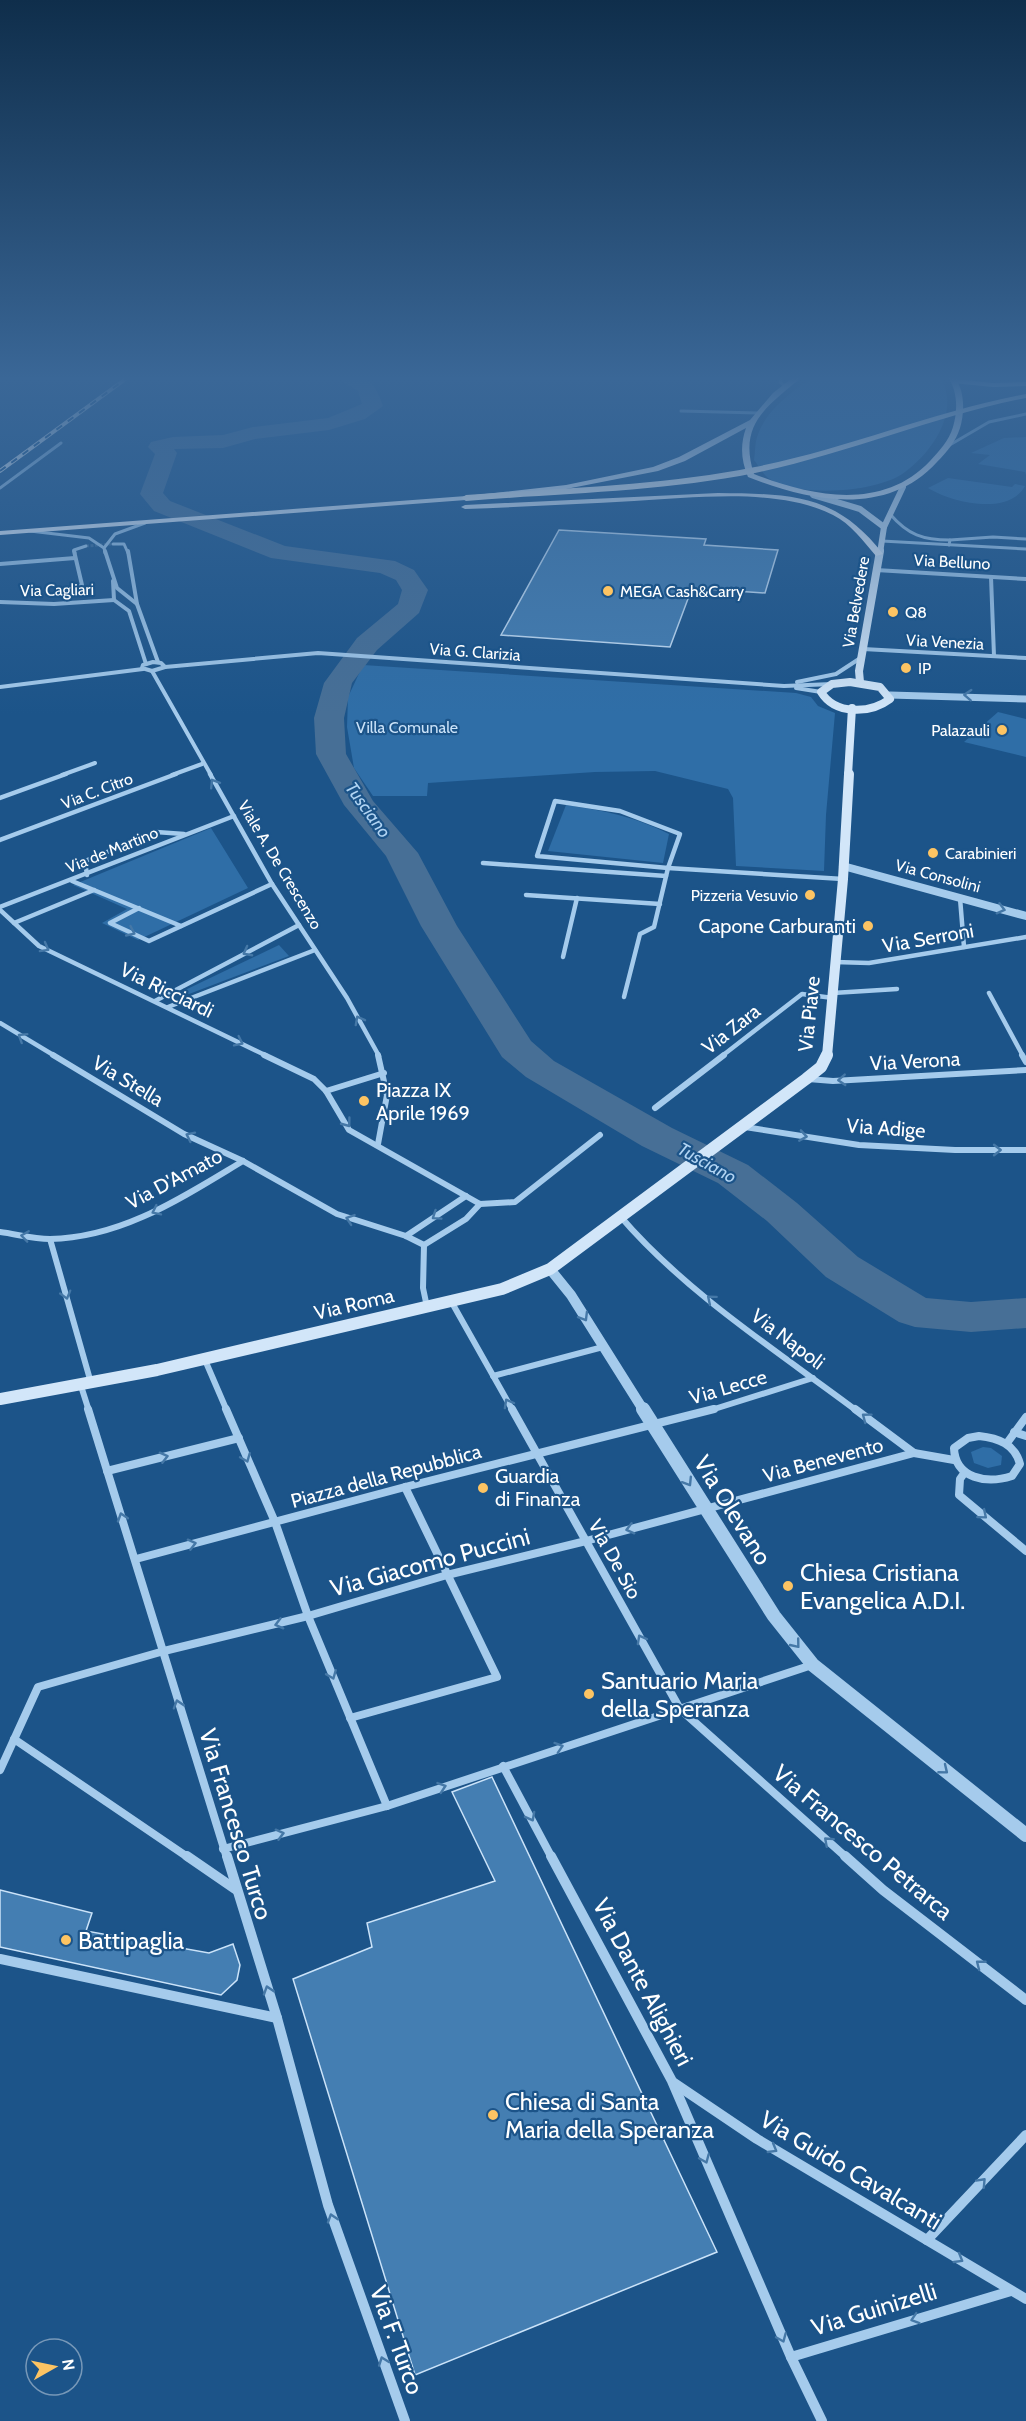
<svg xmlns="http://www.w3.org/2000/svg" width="1026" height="2421" viewBox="0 0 1026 2421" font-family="Cabin,sans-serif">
<rect width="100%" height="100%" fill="#1c5489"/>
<g fill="#2f6ea7">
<path d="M816 375H938C963 407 933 452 905 472 878 493 796 498 768 478 763 474 758 465 754 460 755 453 755 447 756 441 763 411 793 391 816 375Z"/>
<path d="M1026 437V475L1025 472 978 464 990 455 971 453 1004 438Z"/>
<path d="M948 478 1012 487 1015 484 1025 486C1009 516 952 503 928 488Z"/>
<path d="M363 665 796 693 811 697 818 706 835 713 826 815 824 871 736 866 733 798 728 789 655 771 595 772 428 783 427 796H373L354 768 347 727 348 697Z"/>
<path d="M998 712 1026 719V757L964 742Z"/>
<path d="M566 805C605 811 633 816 669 834L663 863 548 851Z"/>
<path d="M211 828 248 888 138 940 102 923 127 909 73 885Z"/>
<path d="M279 945 289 956 189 994 183 991Z"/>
<path d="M983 1447 991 1448 1002 1456 1001 1465 988 1468 974 1463 971 1452Z"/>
</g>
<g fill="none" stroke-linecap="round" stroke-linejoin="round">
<path fill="#476f96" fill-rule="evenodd" d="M333 375C364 375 373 376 383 406L365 419 329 430 255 439 223 448 174 449 177 453 163 493 170 501 285 546 395 561 414 570 428 590 419 613 377 650 352 683 344 718 346 754 373 801 418 853 457 926 531 1041 554 1061 672 1128 748 1165 797 1203 858 1257 926 1298 971 1302 1026 1298V1328L971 1332 915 1327 899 1322 826 1277 767 1221 718 1183 642 1146 526 1077 502 1057 421 926 386 856 344 805 316 754 314 718 324 683 357 638 398 604 402 590 396 580 380 573 271 558 154 511 140 494 155 454 148 447 151 442 173 437 223 435 253 427 328 418 362 404 358 391Z"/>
</g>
<g fill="#447eb2" stroke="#cbe3f9" stroke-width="1.5">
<path d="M559 530 706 539 704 545 778 550 765 593 692 588 670 647 501 635Z"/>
<path d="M492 1777 717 2252 415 2375 293 1979 372 1947 367 1923 495 1881 452 1792Z"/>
<path d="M0 1890 92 1913 86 1931 209 1953 233 1944 240 1965 237 1980 221 1995 0 1947Z"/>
</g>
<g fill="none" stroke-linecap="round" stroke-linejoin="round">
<path stroke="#3e6e9b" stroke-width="3" stroke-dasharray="3 1.5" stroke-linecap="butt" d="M86 546 113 544"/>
<g stroke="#a5cbec" stroke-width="3">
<path d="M785 375 780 382 785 386"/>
<path d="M980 375H990"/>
<path d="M681 411 758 413"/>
<path d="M948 446 989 422 1026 414"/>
<path d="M0 488 61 443"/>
<path d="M890 514C908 535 923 540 950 540"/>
<path d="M30 531 89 538 104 548 105 553"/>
<path d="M882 541 1026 549"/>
<path d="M113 544H124L128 553"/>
<path d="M949 545 950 540 993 537 1026 539"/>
<path d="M104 548 115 534 145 523"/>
<path d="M75 553 74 550 86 546"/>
</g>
<g stroke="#a5cbec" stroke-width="4">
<path d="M105 551 117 588 137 604 158 662"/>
<path d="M128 551 137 604"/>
<path d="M0 564 75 558"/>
<path d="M876 570 1026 579"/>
<path d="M991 577 994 656"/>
<path d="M113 581 114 600 129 611 146 664"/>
<path d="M0 602 54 604 114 600"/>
<path d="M67 603V595L82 585 74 551"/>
<path d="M863 649 1026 658"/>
<path d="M153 662 161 663 165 667 152 671 142 668 143 665Z"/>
<path d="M165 667 318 653 784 686 832 684"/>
<path d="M152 671 211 775"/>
<path d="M797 682 836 674 862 657"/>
<path d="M0 687 143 669"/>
<path d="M796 688 821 692"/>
<path d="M62 775 95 763"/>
<path d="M172 775 202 764"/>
</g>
<g stroke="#a5cbec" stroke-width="4.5">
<path d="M210 774 272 884 347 998 379 1056"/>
<path d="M0 798 66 774"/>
<path d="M555 801 620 811 680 834 668 868 537 856Z"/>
<path d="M0 840 176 774"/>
<path d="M483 863 666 876"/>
<path d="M668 868 843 879"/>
<path d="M87 875 85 861 156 832 184 834"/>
<path d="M72 881 181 926"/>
<path d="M526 895 660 904"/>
<path d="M960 898 964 947"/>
<path d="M0 907 234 816"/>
<path d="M139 908 110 923 149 941 272 884"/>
<path d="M0 910 39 946 267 1056"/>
<path d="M14 923 94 890"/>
<path d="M563 957 577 898"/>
<path d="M835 962 869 963 1026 937"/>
<path d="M833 993 897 989"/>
<path d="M989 993 1023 1056"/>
<path d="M624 997 640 934 654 927 668 868"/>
<path d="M155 1001 299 925"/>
<path d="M168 1007 315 950"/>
<path d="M0 1023 55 1056"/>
<path d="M722 1056 802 994 833 998"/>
</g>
<g stroke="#a5cbec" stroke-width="6">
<path d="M53 1055 184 1134 243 1161 337 1214 406 1236 424 1245"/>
<path d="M264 1055 314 1079 326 1091 349 1130 480 1204 515 1202 600 1135"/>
<path d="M378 1055 387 1095 378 1144"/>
<path d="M1022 1055 1026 1062"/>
<path d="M808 1079 833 1081 1026 1070"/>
<path d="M326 1091 384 1073"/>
<path d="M655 1108 724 1055"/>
<path d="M745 1127 859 1145 955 1150H1026"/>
<path d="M620 1216C685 1292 777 1351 857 1411"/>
<path d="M0 1232C16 1234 33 1239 50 1239 122 1238 183 1197 243 1161"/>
<path d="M406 1236 466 1196"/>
<path d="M50 1239 91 1383"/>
<path d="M424 1245 466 1219 480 1204"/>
<path d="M424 1245 423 1288 427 1307"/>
<path d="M451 1301 513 1411"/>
<path d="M205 1360 227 1411"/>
<path d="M493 1376 603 1347"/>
<path d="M81 1386 89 1411"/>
<path d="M708 1411 813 1378"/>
</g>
<g stroke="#a5cbec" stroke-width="8">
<path d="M88 1409 227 1858"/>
<path d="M226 1409 275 1522 308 1616 387 1806"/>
<path d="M512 1409 680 1709 847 1858"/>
<path d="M855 1409 914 1453 954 1460"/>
<path d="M1014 1432 1026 1436"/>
<path d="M979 1436C998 1438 1015 1444 1020 1464L1012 1476C987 1484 955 1479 954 1448L968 1438Z"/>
<path d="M1007 1443 1026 1417"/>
<path d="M107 1471 239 1438"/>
<path d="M965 1472 960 1479 959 1495 1026 1551"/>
<path d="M136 1559 405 1487 714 1409"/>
<path d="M350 1718 497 1677 405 1487"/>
<path d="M14 1739 189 1858"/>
<path d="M503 1766 552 1858"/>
<path d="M0 1770 38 1687 164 1651 308 1616 447 1575 586 1541 914 1453"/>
<path d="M223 1849 387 1806 812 1665"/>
</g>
<g stroke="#a5cbec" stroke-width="10">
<path d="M187 1856 235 1889"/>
<path d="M227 1856 277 2018 328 2205 405 2421"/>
<path d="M551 1856 672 2081 791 2357 822 2421"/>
<path d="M845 1856 883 1890 1026 2000"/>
<path d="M0 1959 277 2018"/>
<path d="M674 2083 757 2139 1026 2299"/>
<path d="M927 2240 1026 2135"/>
<path d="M791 2357 1011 2291"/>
</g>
<path stroke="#a5cbec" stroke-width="7" d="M890 695 1026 699"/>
<path stroke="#a5cbec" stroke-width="8" d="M843 866 1026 916"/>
<path stroke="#a5cbec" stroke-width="10" d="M550 1269 571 1295 644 1411"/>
<path stroke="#a5cbec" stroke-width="14" d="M643 1409 774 1616 813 1665 1026 1835"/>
<g stroke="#d2e6f9" stroke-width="6">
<path d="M813 495 860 509 884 527"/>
<path d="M880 553 884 527 903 487"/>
</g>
<g stroke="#d2e6f9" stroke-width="8">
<path d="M850 682 880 687 890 699C870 714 835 715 821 692L832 684Z"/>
<path d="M860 682 859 671 880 551"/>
<path d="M848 775 852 708"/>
</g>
<path stroke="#d2e6f9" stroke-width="10" d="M827 1056 843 879 849 774"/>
<path stroke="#d2e6f9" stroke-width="12" d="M0 1399 157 1370 502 1289 550 1269 806 1079 821 1067 827 1055"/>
<g fill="#ebf4ff" fill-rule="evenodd">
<path d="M796 375H804C770 405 737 422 754 474 812 497 883 511 930 461 939 451 949 441 953 427 958 410 958 389 946 375H953C965 389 965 411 960 428 956 441 947 452 937 462 887 517 810 502 748 477 741 460 740 445 746 428L685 461 658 471 566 489 466 500 0 535V531L466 496 566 485 653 467 679 457 750 420 773 393Z"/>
<path d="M718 493C790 494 836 493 883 554L876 556C863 541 851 524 833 515 778 487 695 498 634 501 578 504 521 507 465 509L461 507 465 505Z"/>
</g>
<g fill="#fff" fill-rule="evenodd">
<path d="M956 379 993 383 1026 382V386L993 387 953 383Z"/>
<path d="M1026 394V398C934 416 847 454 755 473 660 492 562 493 466 501L461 498 466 495C562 488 660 486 755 467 847 449 934 411 1026 394Z"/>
</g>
<defs>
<path id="rail" d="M0 471 131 375"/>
</defs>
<use href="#rail" stroke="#fff" stroke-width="4"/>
<use href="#rail" stroke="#1c5489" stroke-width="2" stroke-dasharray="7" stroke-linecap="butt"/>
</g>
<defs><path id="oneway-chevron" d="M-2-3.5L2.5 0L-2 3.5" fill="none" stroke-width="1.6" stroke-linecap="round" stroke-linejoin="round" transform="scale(1.5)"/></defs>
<g stroke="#4578a7">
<use href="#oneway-chevron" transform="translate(968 695) rotate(-177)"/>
<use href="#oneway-chevron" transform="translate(214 783) rotate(-122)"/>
<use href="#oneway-chevron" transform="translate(1001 909) rotate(15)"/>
<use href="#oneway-chevron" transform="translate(131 932) rotate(25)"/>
<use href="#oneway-chevron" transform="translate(45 948) rotate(29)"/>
<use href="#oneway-chevron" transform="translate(247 952) rotate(152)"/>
<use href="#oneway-chevron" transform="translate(359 1020) rotate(-118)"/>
<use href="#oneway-chevron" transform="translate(22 1037) rotate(-148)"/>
<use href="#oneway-chevron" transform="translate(239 1042) rotate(26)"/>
<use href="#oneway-chevron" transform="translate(842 1080) rotate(177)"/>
<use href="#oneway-chevron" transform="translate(347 1123) rotate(53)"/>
<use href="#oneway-chevron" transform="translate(190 1136) rotate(-154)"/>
<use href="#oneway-chevron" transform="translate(803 1136) rotate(9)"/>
<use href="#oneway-chevron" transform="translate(997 1150)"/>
<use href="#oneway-chevron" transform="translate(156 1211) rotate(154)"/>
<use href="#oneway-chevron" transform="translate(436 1216) rotate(146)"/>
<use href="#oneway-chevron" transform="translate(350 1219) rotate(-161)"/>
<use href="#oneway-chevron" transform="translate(25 1236) rotate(-172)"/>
<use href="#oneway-chevron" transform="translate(66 1295) rotate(74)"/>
<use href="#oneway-chevron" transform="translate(711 1299) rotate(-140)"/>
<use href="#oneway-chevron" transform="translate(584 1317) rotate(59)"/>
<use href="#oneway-chevron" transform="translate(508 1403) rotate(-119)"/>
<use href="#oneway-chevron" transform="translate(866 1417) rotate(-143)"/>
<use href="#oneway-chevron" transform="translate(164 1457) rotate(-14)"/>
<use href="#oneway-chevron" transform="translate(246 1458) rotate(68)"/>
<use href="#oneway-chevron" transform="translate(688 1482) rotate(58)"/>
<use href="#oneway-chevron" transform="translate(983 1515) rotate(40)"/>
<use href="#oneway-chevron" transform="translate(122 1517) rotate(-108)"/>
<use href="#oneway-chevron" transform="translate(630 1529) rotate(165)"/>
<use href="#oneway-chevron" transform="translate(192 1544) rotate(-14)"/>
<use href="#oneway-chevron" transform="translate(279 1624) rotate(165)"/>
<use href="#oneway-chevron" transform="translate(641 1639) rotate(-119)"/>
<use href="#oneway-chevron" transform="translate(796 1644) rotate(51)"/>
<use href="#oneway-chevron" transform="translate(332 1675) rotate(68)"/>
<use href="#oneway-chevron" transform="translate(178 1704) rotate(-107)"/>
<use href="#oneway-chevron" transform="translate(559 1747) rotate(-18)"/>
<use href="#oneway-chevron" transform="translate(944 1770) rotate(39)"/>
<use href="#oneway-chevron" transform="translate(442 1787) rotate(-19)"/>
<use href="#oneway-chevron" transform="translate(531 1817) rotate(62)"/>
<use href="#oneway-chevron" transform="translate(280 1834) rotate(-15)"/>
<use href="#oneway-chevron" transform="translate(828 1841) rotate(-138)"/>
<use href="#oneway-chevron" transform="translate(980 1964) rotate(-142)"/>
<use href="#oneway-chevron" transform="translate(268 1990) rotate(-108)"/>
<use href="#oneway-chevron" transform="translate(773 2149) rotate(30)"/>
<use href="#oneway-chevron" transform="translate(705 2159) rotate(67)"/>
<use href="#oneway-chevron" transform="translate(982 2182) rotate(-47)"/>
<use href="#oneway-chevron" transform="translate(332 2218) rotate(-108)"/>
<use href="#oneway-chevron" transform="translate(959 2259) rotate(31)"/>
<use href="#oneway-chevron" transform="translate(915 2319) rotate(162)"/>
<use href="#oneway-chevron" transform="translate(782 2338) rotate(67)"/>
<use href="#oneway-chevron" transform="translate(383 2361) rotate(-110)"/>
</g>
<linearGradient id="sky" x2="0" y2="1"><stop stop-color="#0f2e4b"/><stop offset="0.53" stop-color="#3a6797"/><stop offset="1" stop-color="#3a6797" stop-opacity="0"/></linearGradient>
<rect width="1026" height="714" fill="url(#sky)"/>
<g fill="#fdc463" stroke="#1c5489" stroke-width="2">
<circle cx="608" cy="591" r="6"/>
<circle cx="893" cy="612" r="6"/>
<circle cx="906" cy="668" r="6"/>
<circle cx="1002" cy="730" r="6"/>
<circle cx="933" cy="853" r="6"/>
<circle cx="810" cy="895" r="6"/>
<circle cx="868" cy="926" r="6"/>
<circle cx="364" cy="1101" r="6"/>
<circle cx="483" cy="1488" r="6"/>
<circle cx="788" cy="1586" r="6"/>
<circle cx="589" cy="1694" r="6"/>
<circle cx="66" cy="1940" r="6"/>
<circle cx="493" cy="2115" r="6"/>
</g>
<g text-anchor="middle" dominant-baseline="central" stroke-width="4.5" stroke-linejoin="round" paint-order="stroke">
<g font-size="16" fill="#fff" stroke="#1c5489">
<text transform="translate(952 562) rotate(3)">Via Belluno</text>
<text transform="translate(57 590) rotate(-1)">Via Cagliari</text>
<text transform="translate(856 602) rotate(-80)">Via Belvedere</text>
<text transform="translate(945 642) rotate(3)">Via Venezia</text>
<text transform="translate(475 652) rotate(4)">Via G. Clarizia</text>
<text transform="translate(97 791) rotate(-21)">Via C. Citro</text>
<text transform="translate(112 850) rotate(-22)">Via de Martino</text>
<text transform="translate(280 865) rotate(59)">Viale A. De Crescenzo</text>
<text transform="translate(938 876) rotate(15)">Via Consolini</text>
</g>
<g font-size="16" fill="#fff" stroke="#1c5489" text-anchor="start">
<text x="620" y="591">MEGA Cash&amp;Carry</text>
<text x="905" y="612">Q8</text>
<text x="918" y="668">IP</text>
<text x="990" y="730" text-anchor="end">Palazauli</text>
<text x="945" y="853">Carabinieri</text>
<text x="798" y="895" text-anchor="end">Pizzeria Vesuvio</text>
</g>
<g font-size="16" fill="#cbe3f9" stroke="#1c5489">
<text x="407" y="727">Villa Comunale</text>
</g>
<g font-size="18" font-style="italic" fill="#b1d4f3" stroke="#1c5489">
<text transform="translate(368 810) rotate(54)">Tusciano</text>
<text transform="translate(707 1163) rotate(29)">Tusciano</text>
</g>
<g font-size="20" fill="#fff" stroke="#1c5489" text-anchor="start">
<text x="856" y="926" text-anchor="end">Capone Carburanti</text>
<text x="376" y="1090">Piazza IX<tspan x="376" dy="23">Aprile 1969</tspan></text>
<text x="495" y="1476">Guardia<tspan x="495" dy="23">di Finanza</tspan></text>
</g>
<g font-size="20" fill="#fff" stroke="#1c5489">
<text transform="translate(928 938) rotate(-10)">Via Serroni</text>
<text transform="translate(167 990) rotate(26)">Via Ricciardi</text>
<text transform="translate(809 1014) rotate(-84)">Via Piave</text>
<text transform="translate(731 1029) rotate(-38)">Via Zara</text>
<text transform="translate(915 1061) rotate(-3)">Via Verona</text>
<text transform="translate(128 1081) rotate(31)">Via Stella</text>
<text transform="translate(886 1128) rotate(4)">Via Adige</text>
<text transform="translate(174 1179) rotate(-28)">Via D'Amato</text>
<text transform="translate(354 1304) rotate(-13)">Via Roma</text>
<text transform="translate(788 1339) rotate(37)">Via Napoli</text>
<text transform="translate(728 1387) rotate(-16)">Via Lecce</text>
<text transform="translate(823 1460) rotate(-15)">Via Benevento</text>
<text transform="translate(386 1476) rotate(-15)">Piazza della Repubblica</text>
<text transform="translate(615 1559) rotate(61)">Via De Sio</text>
</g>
<g font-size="24" fill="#fff" stroke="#1c5489">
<text transform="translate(733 1510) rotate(58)">Via Olevano</text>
<text transform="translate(430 1562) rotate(-15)">Via Giacomo Puccini</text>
<text transform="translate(236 1824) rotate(73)">Via Francesco Turco</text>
<text transform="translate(863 1842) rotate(40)">Via Francesco Petrarca</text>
<text transform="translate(643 1982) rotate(62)">Via Dante Alighieri</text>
<text transform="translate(851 2170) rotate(31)">Via Guido Cavalcanti</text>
<text transform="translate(874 2309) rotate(-17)">Via Guinizelli</text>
<text transform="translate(397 2340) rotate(70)">Via F. Turco</text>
</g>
<g font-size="24" fill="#fff" stroke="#1c5489" text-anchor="start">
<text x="800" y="1572">Chiesa Cristiana<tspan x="800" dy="28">Evangelica A.D.I.</tspan></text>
<text x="601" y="1680">Santuario Maria<tspan x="601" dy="28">della Speranza</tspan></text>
<text x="78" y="1940">Battipaglia</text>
<text x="505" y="2101">Chiesa di Santa<tspan x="505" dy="28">Maria della Speranza</tspan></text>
</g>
</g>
<g transform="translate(54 2367) rotate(81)"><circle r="28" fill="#1c5489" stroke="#7798b8" stroke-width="1.5"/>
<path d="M0-4.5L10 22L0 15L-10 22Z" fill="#fdc463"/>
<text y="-9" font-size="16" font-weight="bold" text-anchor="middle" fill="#ffffff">N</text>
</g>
</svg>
